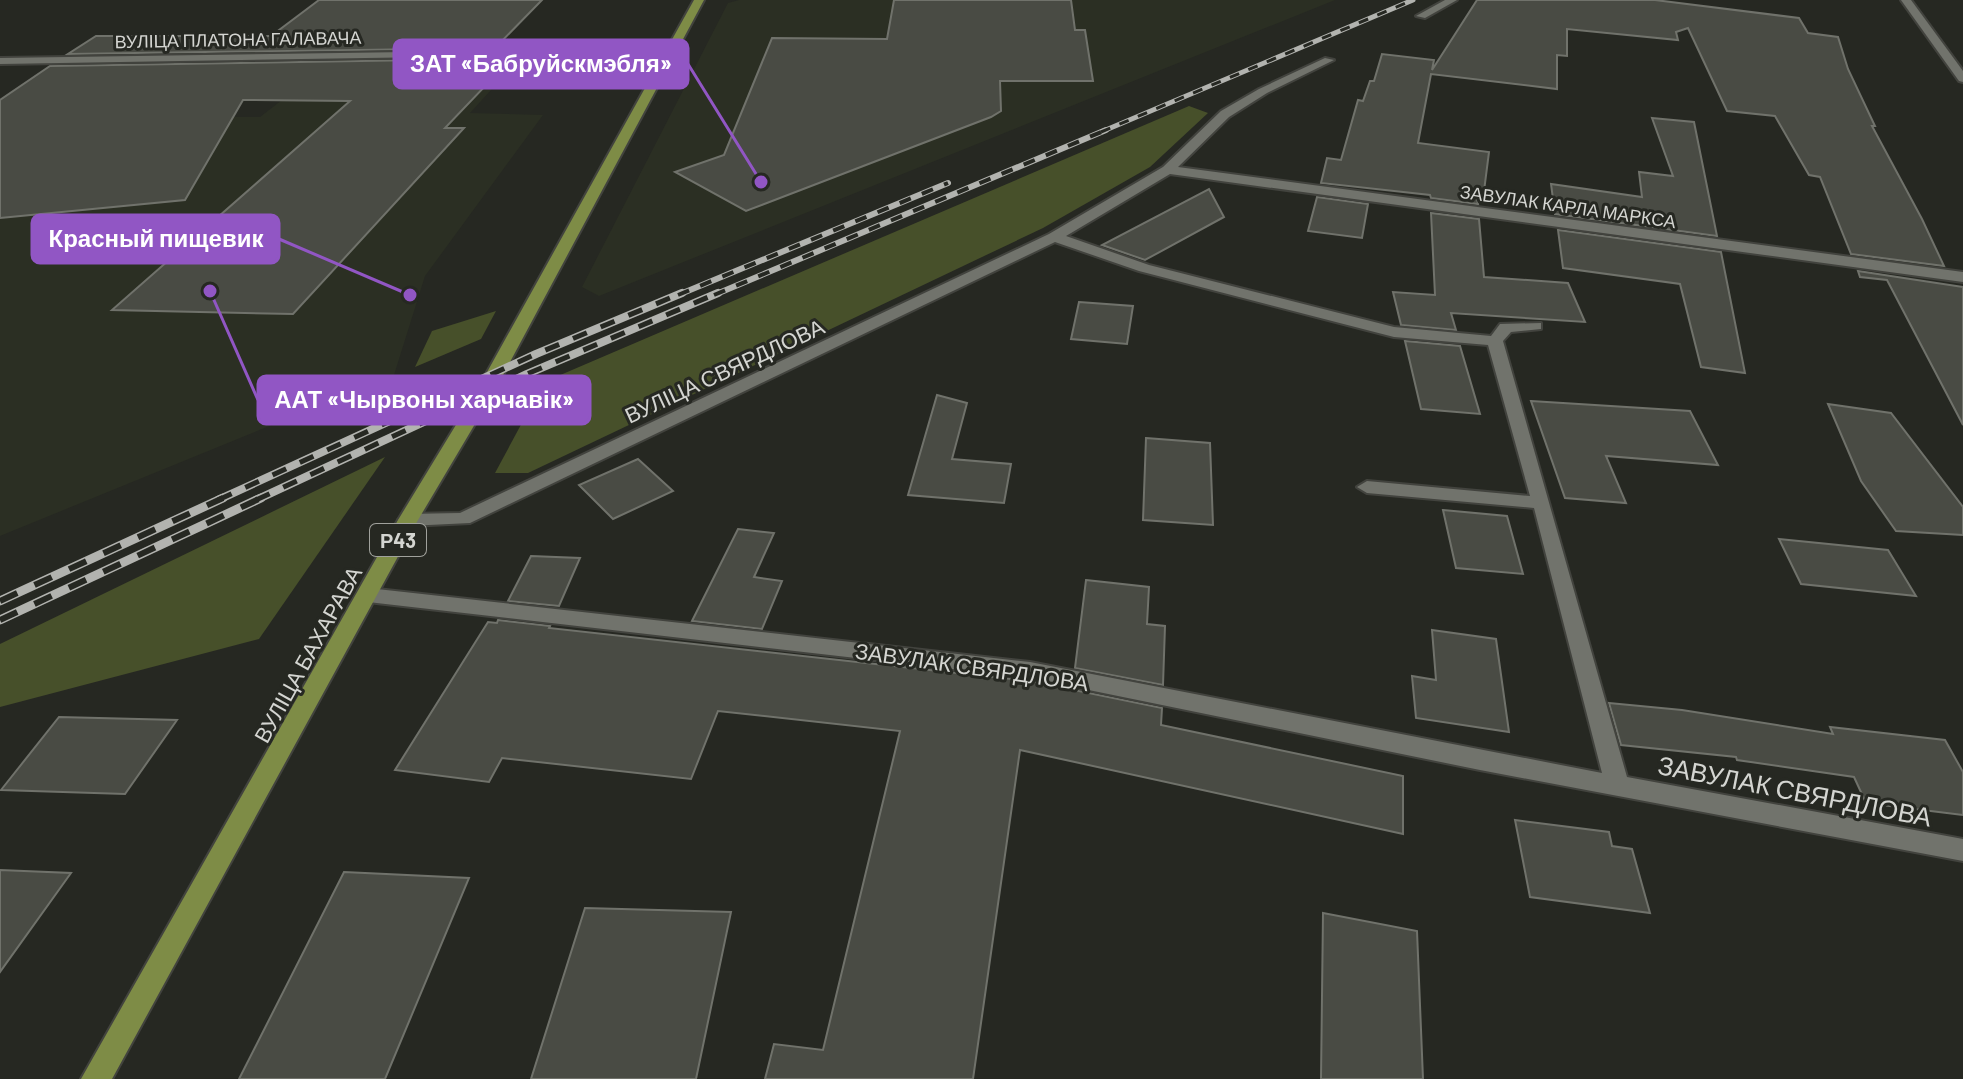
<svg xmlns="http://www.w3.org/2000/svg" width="1963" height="1079" viewBox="0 0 1963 1079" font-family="Barlow,sans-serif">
<rect width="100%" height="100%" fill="#262822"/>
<g fill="#2b2f23">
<path d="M739 0H1335L599 296 582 287 728 3Z"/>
<path d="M336 58 489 61 502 78 470 113 543 115 425 276 394 375 0 536V117H260Z"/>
</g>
<g fill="#47502a">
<path d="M1189 106 1208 113 1150 167 1043 228 528 473H495L544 382Z"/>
<path d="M496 311 481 339 415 367 432 331Z"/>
<path d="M385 457 259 639 0 707V644Z"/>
</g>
<g fill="#494b44" stroke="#70726b" stroke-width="2">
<path d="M319 0H542L495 48 68 54 96 36H271Z"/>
<path d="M894 0H1071L1075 30H1085L1093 81H1000L1001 111 991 117 746 211 675 172 724 155 772 38 887 39Z"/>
<path d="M1477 0H1655L1799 18 1808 33 1838 37 1848 69 1875 126H1872L1922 219 1944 266 1851 254 1820 177 1809 175 1775 116 1727 111 1688 28 1676 32 1678 40 1567 29V56L1557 55V89L1431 74 1418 143 1489 152 1483 199H1477L1478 204 1431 198 1430 195 1321 183 1327 158 1341 160 1358 100 1363 101 1370 81H1374L1382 54 1434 60 1432 70Z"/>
<path d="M483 59 462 80 490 81 445 128H464L293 314 112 310 350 101 243 100 185 200 0 218V100L50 66Z"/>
<path d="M1652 118 1694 122 1717 236 1555 214 1551 184 1642 197 1639 172 1673 176Z"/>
<path d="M1209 189 1224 217 1145 260 1102 245Z"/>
<path d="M1317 197 1368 204 1362 238 1308 231Z"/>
<path d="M1431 213 1479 219 1484 277 1568 283 1585 322 1451 313 1456 330 1401 325 1393 292 1435 295Z"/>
<path d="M1558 230 1721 252 1745 373 1701 367 1680 284 1563 268Z"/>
<path d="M1858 271 1963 287V425L1887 280 1860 277Z"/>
<path d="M1079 302 1133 306 1127 344 1071 339Z"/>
<path d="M1405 341 1460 346 1480 414 1421 409Z"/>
<path d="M937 395 967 403 952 459 1011 464 1004 503 908 495Z"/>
<path d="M1531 401 1690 411 1718 465 1606 456 1626 503 1565 498Z"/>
<path d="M1828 404 1891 413 1963 507V535L1896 531 1861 481Z"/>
<path d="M1146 438 1210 443 1213 525 1143 520Z"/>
<path d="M638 459 673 491 613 519 579 485Z"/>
<path d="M1443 510 1507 516 1523 574 1456 568Z"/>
<path d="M738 529 774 533 754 577 782 581 762 629 692 621Z"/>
<path d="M1779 539 1888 550 1916 596 1801 584Z"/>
<path d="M531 556 580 558 559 606 508 601Z"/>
<path d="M1086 580 1149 587 1147 624 1165 626 1163 685 1075 668Z"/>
<path d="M498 620 550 626 549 628 1030 681 1162 708 1161 725 1403 776V834L1020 750 973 1079H765L774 1044 823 1050 900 731 718 711 691 779 502 758 489 782 395 770 488 622 497 623Z"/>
<path d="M1432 630 1496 639 1509 732 1416 718 1412 676 1436 680Z"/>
<path d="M1609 703 1682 710 1833 734 1830 727 1945 740 1963 772V815L1866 803 1854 777 1737 760 1736 757 1621 745Z"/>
<path d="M59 717 177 720 125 794 1 790Z"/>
<path d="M1515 820 1609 832 1612 846 1632 849 1650 913 1530 897Z"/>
<path d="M0 870 71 873 0 972Z"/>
<path d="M344 872 469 878 385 1079H239Z"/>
<path d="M585 908 731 912 696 1079H531Z"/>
<path d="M1323 913 1417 931 1423 1079H1321Z"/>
</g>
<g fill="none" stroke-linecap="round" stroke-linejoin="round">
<defs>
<g id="minor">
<path d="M1445 0H1457L1425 18 1416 16Z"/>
<path d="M674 48 675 50 670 53 0 64V58Z"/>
<path d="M1325 58 1334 60 1267 93 1229 117 1178 167 1963 272V282L1170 174 1066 236 1149 265 1394 327 1491 336 1500 324 1541 323V329L1511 332 1503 341 1627 777 1963 839V861L1480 770 1030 678 368 602 361 600 357 595 361 590 368 588 1030 662 1602 773 1534 508 1367 493 1357 487 1367 481 1530 496 1488 345 1394 337 1139 271 1055 242 470 523 408 526 398 520 408 514 460 513 1049 234 1163 167 1221 111 1259 89Z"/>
</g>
<path id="secondary" d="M1901 0H1911L1963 71V82L1959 81Z"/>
<path id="primary" d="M694 0H704L494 392 418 520 112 1079H81L398 520 476 392Z"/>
</defs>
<use href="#minor" stroke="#42433e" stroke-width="4"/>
<use href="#secondary" stroke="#42433e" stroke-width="4"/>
<use href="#primary" stroke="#42433e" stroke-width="4"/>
<use href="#minor" fill="#71736c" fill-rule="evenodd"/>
<use href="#secondary" fill="#71736c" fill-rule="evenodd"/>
<use href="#primary" fill="#7e8c46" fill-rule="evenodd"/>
<defs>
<path id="rail-far3" d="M1101 132 1413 0"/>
<g id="rail-far2">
<path d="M678 295 948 183"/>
<path d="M714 295 1106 130"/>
</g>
<g id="rail-far1">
<path d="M218 500 536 354 682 293"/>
<path d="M256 500 527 374 718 293"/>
</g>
<g id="rail">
<path d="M0 601 223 498"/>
<path d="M0 620 261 498"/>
</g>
</defs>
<use href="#rail-far3" stroke="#b2b3af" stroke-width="5"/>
<use href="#rail-far2" stroke="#b2b3af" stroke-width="6"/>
<use href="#rail-far1" stroke="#b2b3af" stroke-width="8"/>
<use href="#rail" stroke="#b2b3af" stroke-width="9"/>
<use href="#rail-far3" stroke="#262822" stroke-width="3" stroke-dasharray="10" stroke-linecap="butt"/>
<use href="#rail-far2" stroke="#262822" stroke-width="4" stroke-dasharray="12" stroke-linecap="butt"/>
<use href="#rail-far1" stroke="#262822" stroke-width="5" stroke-dasharray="15" stroke-linecap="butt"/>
<use href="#rail" stroke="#262822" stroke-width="6" stroke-dasharray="19" stroke-linecap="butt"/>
</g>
<g text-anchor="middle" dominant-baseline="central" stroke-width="6" stroke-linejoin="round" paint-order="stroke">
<g font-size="18" fill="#d4d5d1" stroke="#262822">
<text transform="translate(238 39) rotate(-1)">ВУЛІЦА ПЛАТОНА ГАЛАВАЧА</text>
<text transform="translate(1568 206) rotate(8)">ЗАВУЛАК КАРЛА МАРКСА</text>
</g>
<rect fill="#262822" stroke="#a0a19c" stroke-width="2" x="370" y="524" width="56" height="32" rx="6"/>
<g font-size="20" font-weight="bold" fill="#d4d5d1">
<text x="398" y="540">Р43</text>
</g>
<g font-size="22" fill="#d4d5d1" stroke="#262822">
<text transform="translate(724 370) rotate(-25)">ВУЛІЦА СВЯРДЛОВА</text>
<text transform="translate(307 654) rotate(-61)">ВУЛІЦА БАХАРАВА</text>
<text transform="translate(972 666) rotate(8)">ЗАВУЛАК СВЯРДЛОВА</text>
</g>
<g font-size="26" fill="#d4d5d1" stroke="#262822">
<text transform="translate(1795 790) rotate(11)">ЗАВУЛАК СВЯРДЛОВА</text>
</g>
</g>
<path fill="none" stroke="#9156c4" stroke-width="3" d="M761 182L688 64M410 295L279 239M210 291L258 400"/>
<g fill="#9156c4" stroke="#262822" stroke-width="3">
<circle cx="761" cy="182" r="8"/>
<circle cx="410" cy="295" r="8"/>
<circle cx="210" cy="291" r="8"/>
</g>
<g fill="#9156c4" stroke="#9156c4" stroke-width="3">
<rect x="394" y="40" width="294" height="48" rx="8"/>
<rect x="32" y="215" width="247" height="48" rx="8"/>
<rect x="258" y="376" width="332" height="48" rx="8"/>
</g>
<g font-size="24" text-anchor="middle" font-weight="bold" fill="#fff">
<text x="541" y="72">ЗАТ «Бабруйскмэбля»</text>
<text x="156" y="247">Красный пищевик</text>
<text x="424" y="408">ААТ «Чырвоны харчавік»</text>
</g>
</svg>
